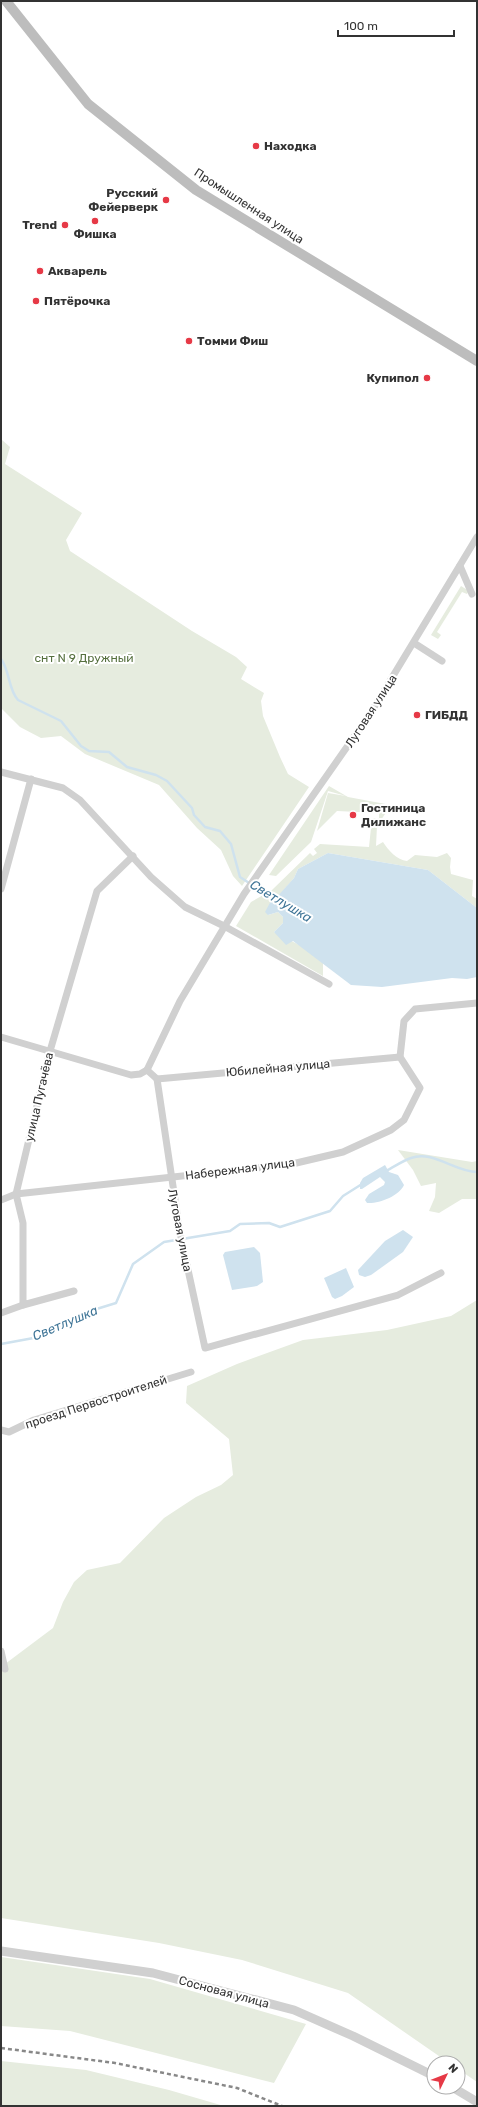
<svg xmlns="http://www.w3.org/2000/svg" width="478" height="2107" viewBox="0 0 478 2107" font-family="Rubik,sans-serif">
<rect width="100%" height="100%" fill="#fff"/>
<g fill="#e6ecdf">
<path d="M1 439 10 447 5 464 82 513 66 540 70 551 192 631 236 657 247 667 241 679 264 693 261 701 263 716 280 757 288 774 309 787 242 886 233 876 221 850 197 828 159 785 85 754 61 736 41 738 20 727 1 708Z"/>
<path d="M461 586 469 591 467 594 462 592 437 632 441 635 438 639 431 635Z"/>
<path d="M329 786 348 797 391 805 377 826 376 846 383 842C388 850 397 860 407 861L415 855 437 857 447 853 451 858 450 867 451 874 473 880 472 896 477 899V908L428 870 328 853 298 869 294 878 276 899H272L268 915 278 912 283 917V923L274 932 303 947 323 963V976L236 926 251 902 272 890 310 853 313 856 317 853 314 849 320 844 369 847 372 818H379V813L337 811 317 831 328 793 346 796 328 791 311 842 276 876 269 875Z"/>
<path d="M398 1150 472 1162 477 1161V1199H462L439 1213 429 1211 435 1197 436 1183 421 1186 413 1170Z"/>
<path d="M477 1300V2082L458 2069V2063H449L348 1993 242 1960 159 1943 1 1918V1667L53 1628 63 1602 74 1582 87 1570 120 1563 164 1518 196 1497 221 1485 233 1475 229 1439 186 1403 187 1386 237 1364 303 1340 387 1330 451 1316Z"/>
<path d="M1 1957 150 1979 306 2024 274 2083 70 2031 1 2026Z"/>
<path d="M1 2061 86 2070 169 2090 224 2106H1Z"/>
</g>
<g fill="#cfe2ee">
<path d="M328 853 428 870 477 908V977L467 979 452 978 382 987 351 985 293 941 286 945 274 932 283 923V917L278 912 268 915 265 912 272 899 276 898 294 878 298 869Z"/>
<path d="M385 1165 389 1172 398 1175 404 1185C399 1196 379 1204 367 1203L365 1200 369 1194 384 1185 385 1182 380 1177 362 1189H360V1183L363 1178Z"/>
<path d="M403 1230 413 1237 403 1252 371 1275 365 1277 359 1275 358 1270 385 1241Z"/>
<path d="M254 1247 260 1253 263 1282 257 1286 232 1290 223 1255 225 1252Z"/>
<path d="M346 1268 354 1287 342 1296 335 1299 332 1297 324 1278Z"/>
</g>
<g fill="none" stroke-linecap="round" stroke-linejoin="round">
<g stroke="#cfe2ee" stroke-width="2.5">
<path d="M1 659C10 671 8 689 18 700L61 721 81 746 89 751 109 752 127 767 156 775 167 781 192 808 194 815 205 827 220 831 231 844 240 877 275 900"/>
<path d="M386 1171C394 1167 402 1161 411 1158 433 1150 455 1172 477 1172"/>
<path d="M1 1344 39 1337 90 1311 116 1303 133 1264 164 1242 230 1231 240 1224 269 1223 280 1227 330 1211 343 1196 362 1184"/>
</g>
<g stroke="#d0d0d0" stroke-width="7">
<path d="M460 566 472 594"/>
<path d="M414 643 442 661"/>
<path d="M1 772 63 788 80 800 151 877 185 907 224 926 329 984"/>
<path d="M1 889 31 779"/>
<path d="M1 1037 131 1075 140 1074 147 1070"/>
<path d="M147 1070 180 1001 244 894 370 714 477 537"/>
<path d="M147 1070 157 1079 180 1233 205 1348 398 1295 441 1273"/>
<path d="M157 1079 400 1057"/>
<path d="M1 1200 16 1194 292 1164 343 1152 391 1130 404 1120 420 1088 400 1057 404 1021 415 1009 477 1003"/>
<path d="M74 1291 23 1305V1223L16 1194 50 1051 97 891 133 856"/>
<path d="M1 1313 23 1305"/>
<path d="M1 1430 9 1432 34 1420 191 1372"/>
<path d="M1 1651 5 1669"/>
</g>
<g stroke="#d0d0d0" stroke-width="9">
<path d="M1 1951 153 1973 294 2010 353 2036 434 2076"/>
<path d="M452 2087 477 2102"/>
</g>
<path stroke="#bdbdbd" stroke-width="10" d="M6 1 88 104 196 190 477 361"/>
<path stroke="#888" stroke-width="2.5" stroke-dasharray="4 3" stroke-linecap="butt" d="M1 2048 115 2063 237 2088 282 2106"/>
</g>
<g fill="#e63946" stroke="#fff" stroke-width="1.5">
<circle cx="256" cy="146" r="4"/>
<circle cx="166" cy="200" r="4"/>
<circle cx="95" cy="221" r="4"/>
<circle cx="65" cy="225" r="4"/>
<circle cx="40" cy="271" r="4"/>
<circle cx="36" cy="301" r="4"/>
<circle cx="189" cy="341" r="4"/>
<circle cx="427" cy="378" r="4"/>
<circle cx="417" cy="715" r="4"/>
<circle cx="353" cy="815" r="4"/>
</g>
<g text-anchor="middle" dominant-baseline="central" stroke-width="4" stroke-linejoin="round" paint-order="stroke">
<g font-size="12" font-weight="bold" fill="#333" stroke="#fff" text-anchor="start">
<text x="264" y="146">Находка</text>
<text x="158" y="193" text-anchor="end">Русский<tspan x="158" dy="14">Фейерверк</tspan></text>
<text x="57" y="225" text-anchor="end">Trend</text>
<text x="95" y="234" text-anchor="middle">Фишка</text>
<text x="48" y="271">Акварель</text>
<text x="44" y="301">Пятёрочка</text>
<text x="197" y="341">Томми Фиш</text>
<text x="419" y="378" text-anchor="end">Купипол</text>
<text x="425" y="715">ГИБДД</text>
<text x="361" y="808">Гостиница<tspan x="361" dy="14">Дилижанс</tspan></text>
</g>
<g font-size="12" fill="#333" stroke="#fff">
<text transform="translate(249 206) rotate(33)">Промышленная улица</text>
<text transform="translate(371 711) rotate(-57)">Луговая улица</text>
<text transform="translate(278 1068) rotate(-5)">Юбилейная улица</text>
<text transform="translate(39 1097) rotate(-77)">улица Пугачёва</text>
<text transform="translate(240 1169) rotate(-7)">Набережная улица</text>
<text transform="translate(180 1230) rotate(79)">Луговая улица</text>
<text transform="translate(96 1402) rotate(-18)">проезд Первостроителей</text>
<text transform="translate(224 1992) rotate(15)">Сосновая улица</text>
</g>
<g font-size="12" fill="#56703f" stroke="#fff">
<text x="84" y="658">снт N 9 Дружный</text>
</g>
<g font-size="13" font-style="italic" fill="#3f7597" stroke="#fff">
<text transform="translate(281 901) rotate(31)">Светлушка</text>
<text transform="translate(65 1323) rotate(-23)">Светлушка</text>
</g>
</g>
<rect width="478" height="2107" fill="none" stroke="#333333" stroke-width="4"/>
<g transform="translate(446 2075) rotate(47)"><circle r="19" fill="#ffffff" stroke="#adadad"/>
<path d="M0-3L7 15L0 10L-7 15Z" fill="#e63946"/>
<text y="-6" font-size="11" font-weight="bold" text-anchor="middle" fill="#333333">N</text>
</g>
<path d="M338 30v6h116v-6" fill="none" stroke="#333333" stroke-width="2"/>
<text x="344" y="30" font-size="12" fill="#333333" stroke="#ffffff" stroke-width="3" paint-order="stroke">100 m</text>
</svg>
